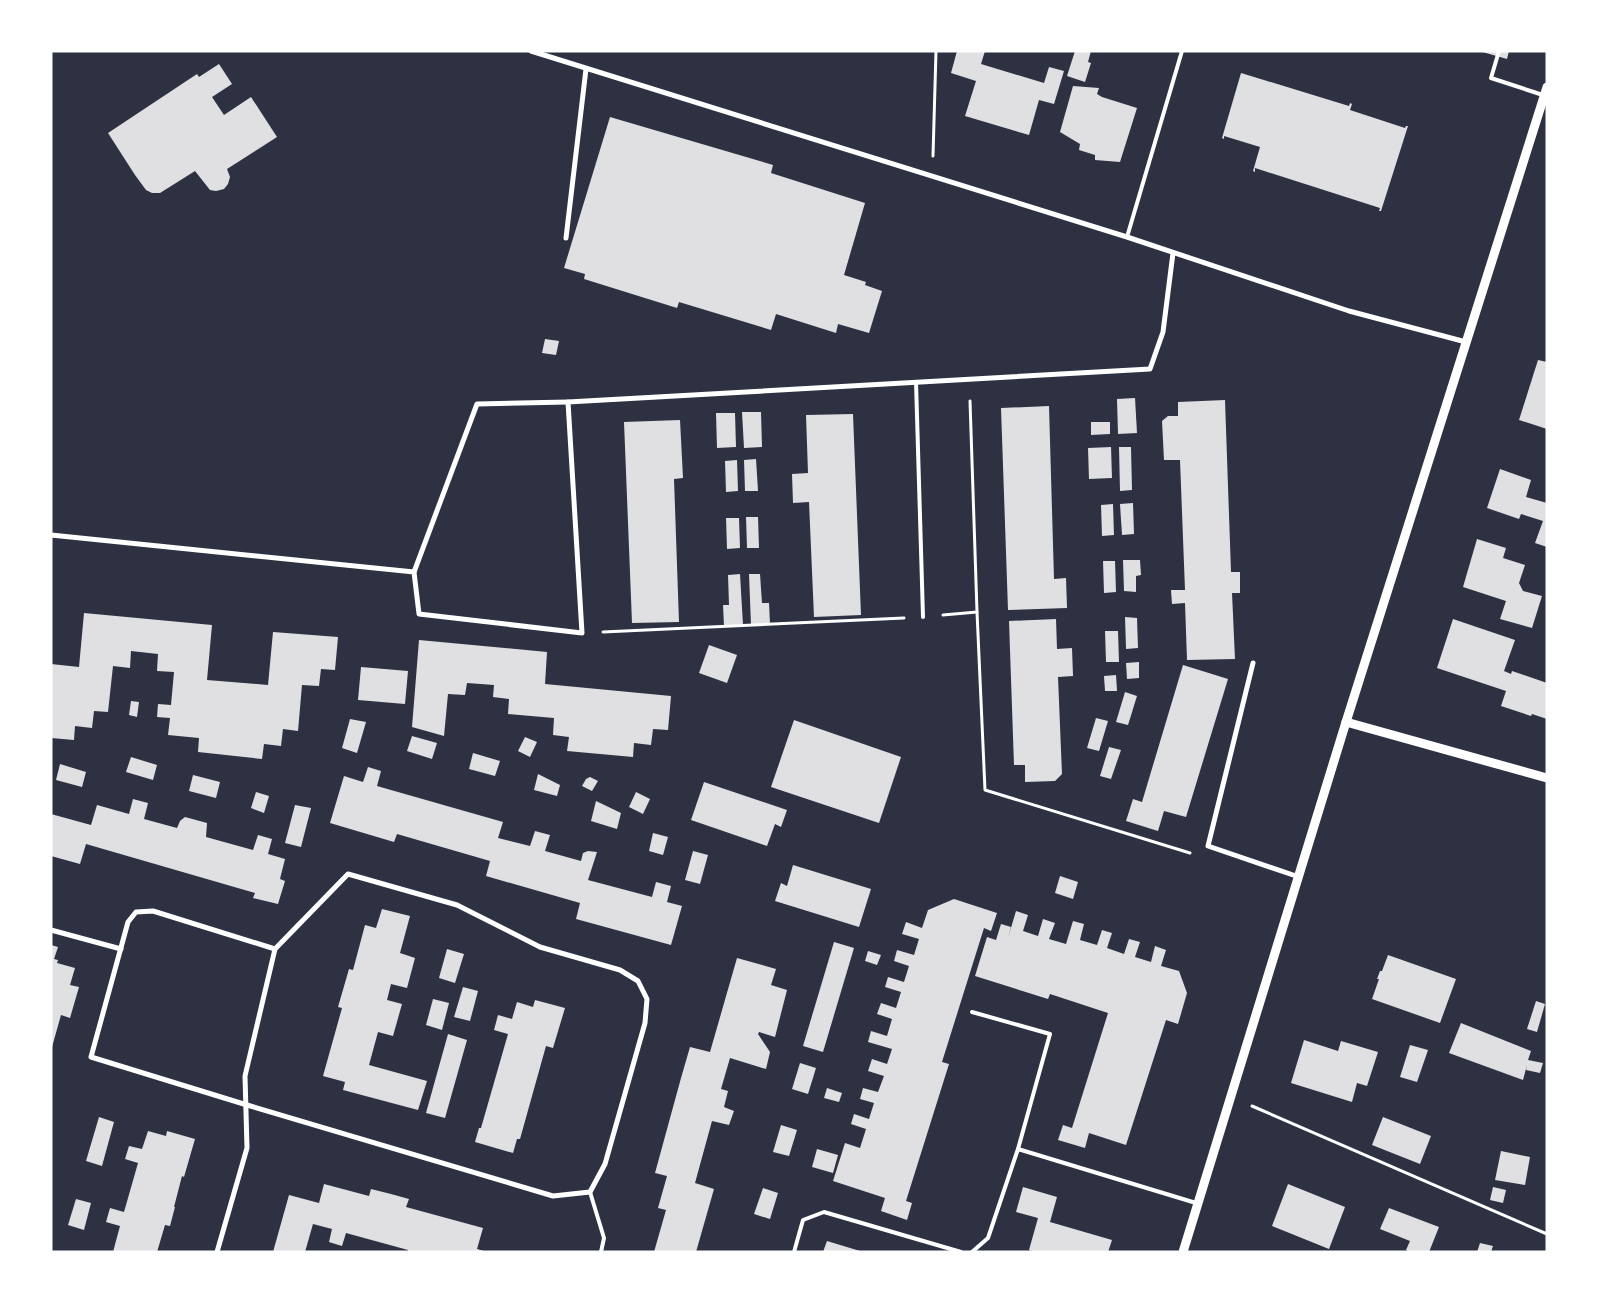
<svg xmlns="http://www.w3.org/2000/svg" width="1598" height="1303" viewBox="0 0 1598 1303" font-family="'PT Serif',serif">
<rect width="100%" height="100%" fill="#2d3142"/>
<g fill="#e0e0e3">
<path d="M957 51H985L981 64 1044 83 1049 67 1064 71 1054 104 1039 100 1029 135 965 116 976 81 951 73Z"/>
<path d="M1075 51H1091L1088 62 1091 63 1085 82 1067 76Z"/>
<path d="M1479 51H1509L1507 59Z"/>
<path d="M219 64 232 84 212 97 224 115 251 97 277 137 227 169 230 177 228 184 224 189 216 191 210 190 195 171 160 193H152L146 190 135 175 108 133 197 74 199 77Z"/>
<path d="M1241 73 1349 106 1350 103 1352 104 1350 110 1405 128 1406 126H1408L1381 211H1379L1380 208 1255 168V172L1253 171 1260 147 1224 136V139L1222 138Z"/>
<path d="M1073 86 1099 88 1097 94 1102 97 1137 108 1120 162 1095 160V155L1079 150 1080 144 1060 132Z"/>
<path d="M610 117 773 165 771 173 865 203 844 275 866 282 865 285 882 291 869 333 838 324 836 333 776 314 771 330 679 302 677 308 584 279 585 274 564 268Z"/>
<path d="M545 339 559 341 556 355 542 353Z"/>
<path d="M1538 360 1547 362V429L1519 420Z"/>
<path d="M1135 398 1137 433 1118 434 1117 399Z"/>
<path d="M1225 400 1231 572H1240V593H1232L1235 659 1187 660 1185 603 1172 604 1171 590H1185L1180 460H1164L1162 421 1168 416H1178V402Z"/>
<path d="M1049 406 1054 579 1066 578 1067 608 1008 610 1001 408Z"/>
<path d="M742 412H761L762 447 744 448Z"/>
<path d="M716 413H735L736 447 717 448Z"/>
<path d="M853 414 861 615 814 617 809 502 793 503 792 474 808 473 806 415Z"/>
<path d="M680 420 683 478 674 479 679 622 632 623 624 422Z"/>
<path d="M1091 422H1110V434L1091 435Z"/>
<path d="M1111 447 1112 478 1089 479 1088 448Z"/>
<path d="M1119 447H1131L1132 490 1120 491Z"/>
<path d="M756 459 758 491H745L744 460Z"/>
<path d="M737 460 738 491 726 492 725 461Z"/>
<path d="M1500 469 1531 480 1526 497 1547 503V547L1535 543 1543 521 1521 514 1519 519 1487 508Z"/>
<path d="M1133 503 1134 534 1122 535 1120 504Z"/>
<path d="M1113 504 1114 535 1102 536 1101 505Z"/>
<path d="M746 517H758L759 548H747Z"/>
<path d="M726 518H739L740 548 727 549Z"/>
<path d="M1477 539 1506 548 1503 558 1525 565 1519 583 1523 591 1542 596 1532 628 1500 619 1506 601 1463 587Z"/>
<path d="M1123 560H1140L1141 575 1136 576V592L1124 591Z"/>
<path d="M1103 561H1115L1116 592 1104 593Z"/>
<path d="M740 574 743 625 724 626 723 605H729L728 575Z"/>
<path d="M749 574H760L762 603H769L770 624 751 625Z"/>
<path d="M84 613 212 625 207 680 268 685 273 632 338 637 335 670 321 669 319 686 302 685 298 731 283 729 281 746 264 744 262 759 198 752 199 738 168 735 170 718 157 717 158 704 171 705 174 672 157 671 158 654 131 651 130 668 113 666 108 712 94 711 92 728 75 726 74 740 51 738V664L79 667Z"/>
<path d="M1125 617 1137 618 1138 648 1126 649Z"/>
<path d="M1056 619 1057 649 1072 648 1073 676 1058 677 1062 774 1055 781 1025 782V765H1014L1009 621Z"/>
<path d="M1453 619 1515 640 1504 671 1511 674 1512 671 1547 683V719L1532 714 1531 716 1501 706 1506 691 1437 668Z"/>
<path d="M1105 631H1118L1119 662H1106Z"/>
<path d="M419 640 547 652 545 684 671 696 668 730 653 729 651 745 634 743 633 757 567 751 569 737 553 735 554 718 508 714 509 699 493 697 494 685 467 683 465 695 448 694 444 736 412 727Z"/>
<path d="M709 645 737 655 727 683 699 673Z"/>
<path d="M1139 662V678L1127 679 1126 663Z"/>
<path d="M1183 665 1228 679 1186 817 1164 811 1158 831 1126 821 1133 799 1142 802Z"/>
<path d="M361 667 408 671 405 704 358 700Z"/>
<path d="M1116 675 1117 691H1105L1104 676Z"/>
<path d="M1125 692 1137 696 1128 725 1116 722Z"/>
<path d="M131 701 139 702 137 717 129 715Z"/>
<path d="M1096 718 1108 721 1099 751 1087 748Z"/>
<path d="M350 719 366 722 357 753 342 748Z"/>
<path d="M794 720 901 757 879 823 771 787Z"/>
<path d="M412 736 437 743 432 759 407 751Z"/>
<path d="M525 737 537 742 530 757 518 751Z"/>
<path d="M1109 747 1121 750 1111 779 1100 776Z"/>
<path d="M473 753 500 761 495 776 469 769Z"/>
<path d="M131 757 157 765 153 780 126 772Z"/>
<path d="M60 764 86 772 82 787 56 780Z"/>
<path d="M368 767 381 771 377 786 503 822 498 838 530 846 535 831 550 835 545 851 581 861 583 853 588 851 597 852 588 880 652 897 656 882 671 886 667 902 682 906 671 945 576 919 580 903 486 876 490 861 397 834 394 842 330 823 344 776 363 782Z"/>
<path d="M538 774 560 785 557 796 534 790Z"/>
<path d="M193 775 220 782 216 798 189 791Z"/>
<path d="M590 777 598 781 592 791 582 786 586 779Z"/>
<path d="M704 782 787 810 781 827 775 824 767 846 691 820Z"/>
<path d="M256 792 269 796 264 813 251 808Z"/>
<path d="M636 792 650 799 643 814 629 807Z"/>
<path d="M133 799 148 803 144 819 177 828 180 821 185 817 207 823 206 837 253 850 258 835 272 839 268 854 285 859 280 879 285 881 278 904 253 898 255 893 86 844 80 864 51 856V814L91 825 97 805 129 814Z"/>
<path d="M596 801 621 813 617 829 591 821Z"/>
<path d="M295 805 311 808 301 847 285 843Z"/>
<path d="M653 833 668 837 663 855 649 851Z"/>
<path d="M693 851 708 855 700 884 685 880Z"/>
<path d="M793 865 871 889 859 927 775 901 781 883 787 886Z"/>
<path d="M1060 876 1078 882 1073 899 1055 893Z"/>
<path d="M954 899 997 913 991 931 984 928 942 1062 949 1064 906 1201 912 1203 907 1220 881 1211 885 1198 833 1181 845 1143 860 1148 866 1129 851 1124 854 1114 869 1119 874 1103 860 1099 863 1088 878 1092 884 1076 868 1071 872 1059 887 1064 892 1049 868 1042 871 1031 887 1036 892 1019 877 1014 881 1003 896 1008 901 992 885 987 888 977 904 982 909 966 894 961 897 950 914 955 919 939 902 934 906 922 922 928 928 910Z"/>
<path d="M382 909 410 916 400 953 415 958 407 988 391 984 387 1000 402 1004 393 1036 378 1032 369 1065 427 1081 418 1110 343 1090 345 1082 323 1076 342 1008 338 1007 349 969 353 970 365 925 376 928Z"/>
<path d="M1016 911 1028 915 1023 931 1038 936 1043 919 1055 923 1049 939 1066 944 1073 921 1084 924 1080 940 1097 945 1102 930 1112 933 1107 948 1124 954 1129 939 1140 942 1135 957 1151 962 1155 946 1166 950 1161 966 1179 971 1187 993 1178 1024 1166 1020 1126 1145 1089 1133 1085 1148 1058 1140 1063 1125 1072 1128 1108 1013 1050 994 1048 999 975 976 987 937 996 940 1001 924 1011 927 1008 938Z"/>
<path d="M834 942 854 948 823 1052 803 1046Z"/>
<path d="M51 945 58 947 54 959 58 960 57 963 75 968 70 985 79 987 70 1018 61 1015 52 1047Z"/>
<path d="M447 949 464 954 455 983 439 978Z"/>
<path d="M868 951 881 955 877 965 865 961Z"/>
<path d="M1388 955 1456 979 1440 1023 1372 999 1379 979H1377L1380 971H1382Z"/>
<path d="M737 958 776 969 771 985 787 990 775 1037 759 1032 758 1034 770 1052 766 1069 730 1058 721 1089 728 1091 724 1107 734 1111 729 1125 712 1121 695 1183 714 1189 696 1252H654L666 1210 658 1208 667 1176 655 1173 681 1078 690 1047 710 1052Z"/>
<path d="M463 987 478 991 470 1021 454 1017Z"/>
<path d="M433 999 449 1003 442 1030 426 1025Z"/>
<path d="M535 1000 565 1008 553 1048 546 1046 520 1139H517L513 1153 475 1142 479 1128H481L508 1034 494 1030 498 1015 512 1019 517 1002 533 1007Z"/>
<path d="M1536 1001 1545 1004 1537 1032 1527 1029Z"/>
<path d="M1461 1023 1531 1051 1528 1060 1543 1063 1540 1073 1526 1070 1527 1065 1523 1080 1449 1053Z"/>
<path d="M448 1034 467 1040 445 1118 426 1113Z"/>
<path d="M1304 1040 1338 1051 1341 1041 1378 1052 1367 1086 1357 1083 1352 1102 1291 1083Z"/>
<path d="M1410 1045 1428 1050 1417 1082 1400 1077Z"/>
<path d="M800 1063 816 1068 808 1094 792 1089Z"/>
<path d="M827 1088 842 1093 839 1102 824 1098Z"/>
<path d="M99 1117 114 1122 102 1166 86 1161Z"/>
<path d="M1383 1117 1431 1136 1420 1164 1372 1145Z"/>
<path d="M781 1125 797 1130 789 1156 773 1152Z"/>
<path d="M148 1131 166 1136 167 1131 195 1139 184 1177 182 1176 174 1207H175L170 1226 165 1225 157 1252H113L120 1226 106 1222 110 1208 124 1212 138 1163 125 1159 129 1146 142 1149Z"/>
<path d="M817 1149 838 1155 833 1173 812 1167Z"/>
<path d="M1501 1151 1530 1157 1525 1185 1495 1180Z"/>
<path d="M324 1184 369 1196 371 1189 391 1194 409 1199 406 1207 483 1228 477 1249 487 1252H408V1250L346 1233 342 1246 329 1242 332 1229 313 1224 305 1252H273L289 1195 319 1203Z"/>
<path d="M1288 1184 1345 1207 1329 1249 1272 1226Z"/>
<path d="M1023 1187 1057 1197 1050 1222 1112 1240 1108 1252H1035L1029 1250 1038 1218 1016 1212Z"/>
<path d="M1493 1187 1506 1190 1503 1203 1490 1200Z"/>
<path d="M763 1188 778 1193 770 1219 754 1214Z"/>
<path d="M76 1199 91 1203 84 1230 68 1225Z"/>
<path d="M1389 1208 1439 1227 1429 1252H1410L1406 1250 1410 1241 1380 1229Z"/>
<path d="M827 1241 860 1251V1252H823Z"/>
<path d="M1480 1243 1493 1246 1491 1252H1477Z"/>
</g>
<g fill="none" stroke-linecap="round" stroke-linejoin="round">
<g stroke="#fff" stroke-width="3">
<path d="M933 156 936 51"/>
<path d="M970 401 977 612 985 790 1190 853"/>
<path d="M943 615 977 612"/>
<path d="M603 632 904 618"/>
<path d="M1252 1106 1547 1234"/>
</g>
<g stroke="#fff" stroke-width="4">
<path d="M1499 51 1491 78 1543 95"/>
<path d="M1127 237 1182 51"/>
<path d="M916 382 923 617"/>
<path d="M972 1012 1050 1034 1018 1149"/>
<path d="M590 1192 604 1238 601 1252"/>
<path d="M794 1252 803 1220 824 1212 961 1252"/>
<path d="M972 1252 988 1238 1018 1149 1196 1203"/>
</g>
<g stroke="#fff" stroke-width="5">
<path d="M531 51 1127 237 1349 311 1466 342"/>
<path d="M566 238 586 69"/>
<path d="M51 535 414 572 419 614 582 633 568 402 1150 369 1163 332 1173 253"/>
<path d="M414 572 477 404 568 402"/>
<path d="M1253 663 1208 846 1299 877"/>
<path d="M348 874 457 905 540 947 620 970 638 981 647 999 645 1023 605 1164 590 1192 553 1196 247 1105 91 1057 128 922 136 912 153 911 275 949Z"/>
<path d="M51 930 121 949"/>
<path d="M217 1252 247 1148 245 1076 275 949"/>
</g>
<g stroke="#fff" stroke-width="9">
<path d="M1346 722 1547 778"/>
<path d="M1183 1252 1346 722 1547 87"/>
</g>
</g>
<rect width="1598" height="1303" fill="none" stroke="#ffffff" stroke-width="105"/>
</svg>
